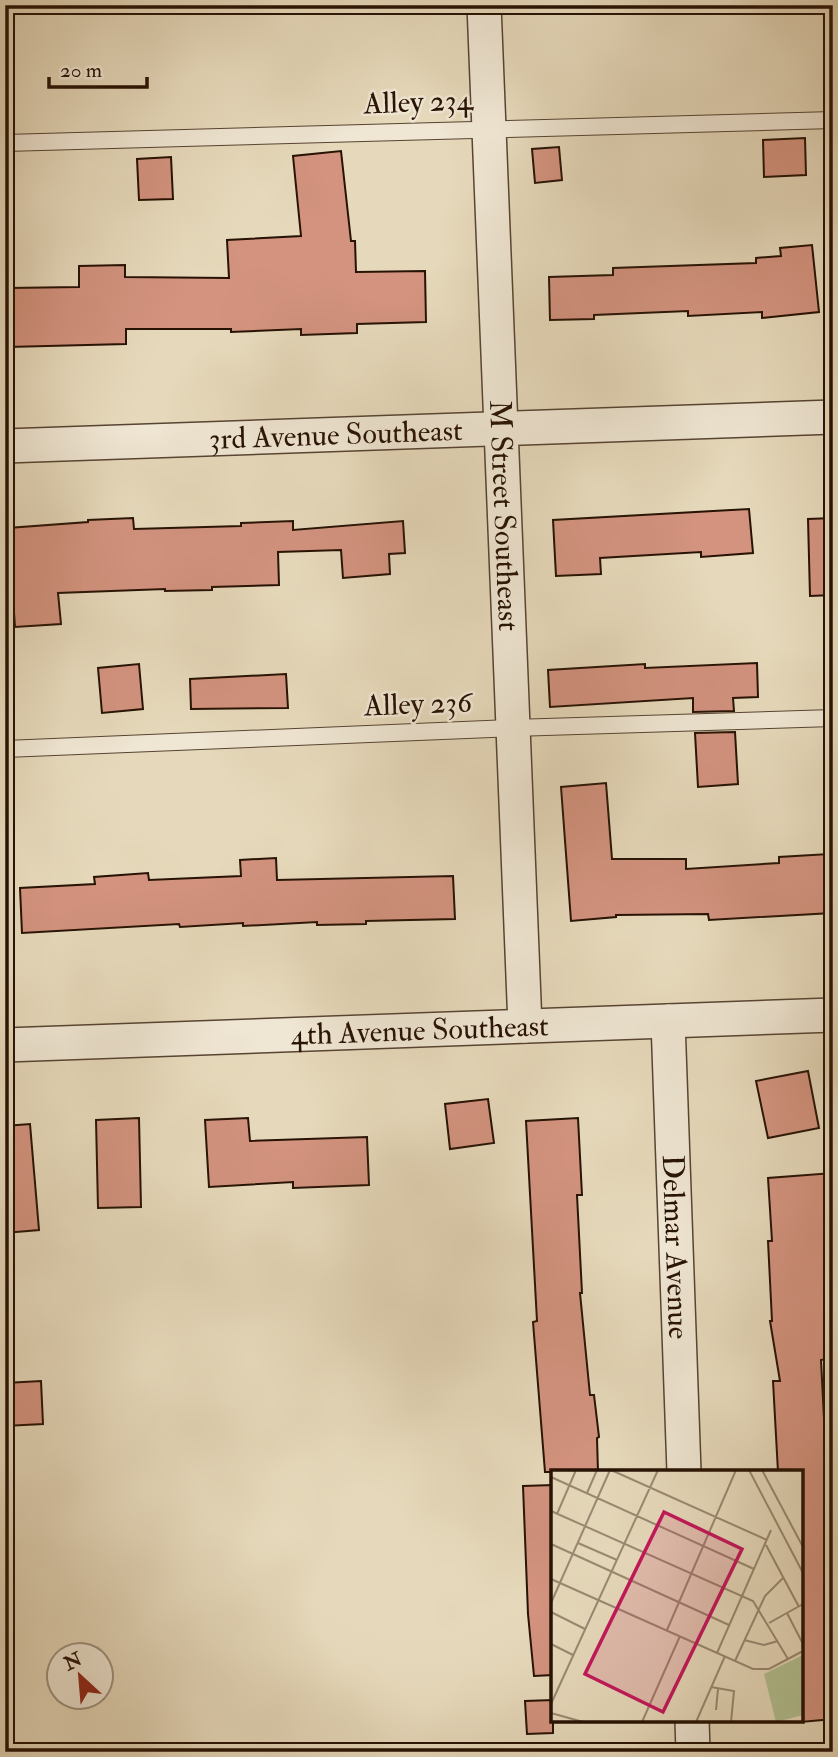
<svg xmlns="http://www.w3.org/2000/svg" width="838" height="1757" viewBox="0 0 838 1757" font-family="'IM FELL Double Pica',serif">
<rect width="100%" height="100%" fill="#e6d9bb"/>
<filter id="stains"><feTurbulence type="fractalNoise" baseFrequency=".00286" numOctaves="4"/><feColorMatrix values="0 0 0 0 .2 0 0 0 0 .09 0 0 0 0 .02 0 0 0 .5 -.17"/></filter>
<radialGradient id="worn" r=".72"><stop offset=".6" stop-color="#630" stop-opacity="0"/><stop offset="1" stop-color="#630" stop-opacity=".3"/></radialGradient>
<g fill="#d3937f" stroke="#271204" stroke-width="2">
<path d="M805 138 806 175 764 177 763 140Z"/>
<path d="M559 147 562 180 535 183 532 149Z"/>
<path d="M341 151 351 241H355L356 272 425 271 426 322 357 324V333L301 335V329L231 332V329H126V344L8 347V288L79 287V266L125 265V277L229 278 227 240 301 236 293 156Z"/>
<path d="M171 157 173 199 139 200 137 159Z"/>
<path d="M812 245 819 312 762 318V312L688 316V311L594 315V319L550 320 549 277 613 275V268L756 263V258L781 256 780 248Z"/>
<path d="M749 509 753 553 701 557V552L600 558 601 574 556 576 553 520Z"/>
<path d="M133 518 134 529 241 526V523L293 521V530L403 521 405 553 389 554 390 574 343 578 341 550 278 552 279 585 212 587V590L165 591V589L58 593 61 624 15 627 8 528 88 522V520Z"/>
<path d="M833 518V595L810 596 808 519Z"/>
<path d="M757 663 758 697 733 698 734 711 693 712V698L550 707 548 670 645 664V668Z"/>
<path d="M139 664 143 709 102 713 98 668Z"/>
<path d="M286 674 288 708 191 709 190 679Z"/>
<path d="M735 732 738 784 698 787 695 733Z"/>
<path d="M606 783 612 859H686V869L779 863V857L829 854 832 913 709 920 708 914 616 915V917L571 921 561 787Z"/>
<path d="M276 858 277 880 453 876 455 919 366 921V924L317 925V922L243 926V923L180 927 179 924 22 933 20 888 95 884 94 877 148 873 149 880 241 876 240 860Z"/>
<path d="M808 1071 819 1128 768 1138 756 1081Z"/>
<path d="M488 1099 494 1143 450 1149 445 1104Z"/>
<path d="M139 1118 141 1207 98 1208 96 1120Z"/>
<path d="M248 1118 250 1141 367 1137 369 1185 293 1188V1182L209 1187 205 1120Z"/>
<path d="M578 1118 582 1195H577L582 1293H580L590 1395H594L599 1437 597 1438 598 1472H545L533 1322 537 1321 526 1121Z"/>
<path d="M30 1124 39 1230 5 1233V1126Z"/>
<path d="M833 1173V1209L827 1210 831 1284H827L833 1319 824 1321 831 1358 821 1360 826 1457 833 1456V1719L801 1722V1472H778L773 1381H780L770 1321H772L768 1241H772L768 1178Z"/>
<path d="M41 1381 43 1424 5 1426V1383Z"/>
<path d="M553 1485V1675L534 1676 528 1614 523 1486Z"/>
<path d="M553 1700V1733L527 1734 525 1701Z"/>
</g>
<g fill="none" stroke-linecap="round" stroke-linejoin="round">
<defs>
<g id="service">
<path d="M5 143 833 120"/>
<path d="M5 749 513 728 833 718"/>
</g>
<g id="minor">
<path id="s1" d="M484 5 525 1026"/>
<path id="s2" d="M5 446 833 417"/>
<path id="s3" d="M668 1021 684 1472"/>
<path id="s4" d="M5 1045 833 1015"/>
<path d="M692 1720 693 1752"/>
</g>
</defs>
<use href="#service" stroke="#574432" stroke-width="18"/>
<use href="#minor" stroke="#574432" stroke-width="36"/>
<use href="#service" stroke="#efe6d3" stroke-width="16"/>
<use href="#minor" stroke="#efe6d3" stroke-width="33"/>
</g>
<g text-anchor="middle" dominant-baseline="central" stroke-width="5" stroke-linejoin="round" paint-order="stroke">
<g font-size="30" fill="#271204" stroke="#efe6d3">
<text transform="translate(418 102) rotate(-2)">Alley 234</text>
<text stroke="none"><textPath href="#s2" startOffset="331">3rd Avenue Southeast</textPath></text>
<text stroke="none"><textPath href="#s1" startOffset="511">M Street Southeast</textPath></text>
<text transform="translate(418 704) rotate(-2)">Alley 236</text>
<text stroke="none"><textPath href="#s4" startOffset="415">4th Avenue Southeast</textPath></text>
<text stroke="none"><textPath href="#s3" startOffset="226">Delmar Avenue</textPath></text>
</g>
</g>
<g transform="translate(551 1470)">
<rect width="252" height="252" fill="#e6d9bb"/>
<path d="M252 185V245L225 252 213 204Z" fill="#b2c092"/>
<path fill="none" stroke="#9a8972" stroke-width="2" d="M60 0 216 70M198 0 252 103M211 0 252 77M0 7 203 99M36 23 46 0M0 41 202 131 237 189M6 44 25 0M27 73 66 90M0 74 178 155M215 75 248 137M0 109 202 199H218L252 181M0 133 59 0M0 142 34 159M236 143 252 174M218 153 252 134M116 160 185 0M193 170 213 175 227 171M0 174 22 185M166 183 220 60M184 191 214 126 232 108M160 217 183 221 180 252M0 234 107 0M165 240 167 219M0 243 32 252M91 252 129 166M145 252 174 186"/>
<path fill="#c2185b" fill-opacity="0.15" stroke="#c2185b" stroke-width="3.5" d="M113 42 191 79 112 242 34 204Z"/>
<rect width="252" height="252" fill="none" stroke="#271204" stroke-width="3.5"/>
</g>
<rect width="838" height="1757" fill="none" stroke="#e6d9bb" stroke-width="28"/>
<rect x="7" y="7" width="824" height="1743" fill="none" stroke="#271204" stroke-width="3.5"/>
<rect x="14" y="14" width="810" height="1729" fill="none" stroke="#271204" stroke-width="2"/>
<g transform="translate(80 1676) rotate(334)"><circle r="33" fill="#efe6d3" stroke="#9f9180" stroke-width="2"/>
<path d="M0-5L12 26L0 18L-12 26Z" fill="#8f2418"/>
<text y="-10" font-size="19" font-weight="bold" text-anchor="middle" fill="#271204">N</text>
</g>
<path d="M49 77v10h98v-10" fill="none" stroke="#271204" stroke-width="3.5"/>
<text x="60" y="77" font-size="21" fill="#271204" stroke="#efe6d3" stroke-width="5" paint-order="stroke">20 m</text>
<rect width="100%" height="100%" filter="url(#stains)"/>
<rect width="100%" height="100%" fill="url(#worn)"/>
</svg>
